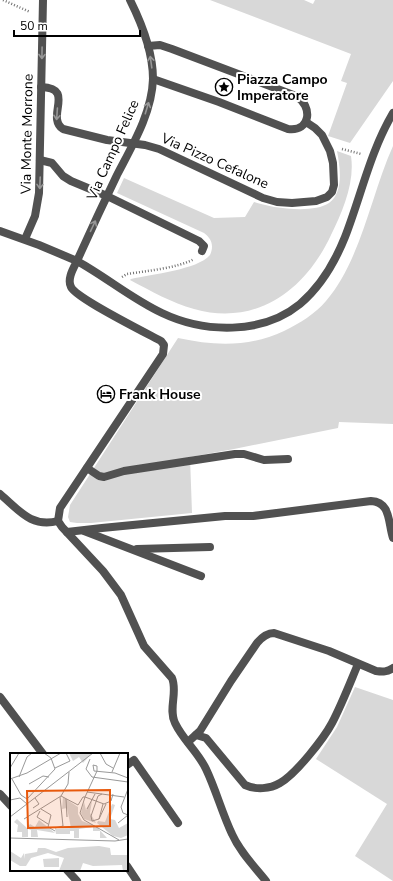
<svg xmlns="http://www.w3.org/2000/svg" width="393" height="881" viewBox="0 0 393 881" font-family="'Nunito Sans',sans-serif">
<rect width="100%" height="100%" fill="#fff"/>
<g fill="#d8d8d8">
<path d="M210 0H304L313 4 315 0H393V81L350 143 328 136 347 83 341 81 351 54Z"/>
<path d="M393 146V424L339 422 338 428 234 449 190 457 192 513 91 523H77L70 522 68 517 70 505 178 338C215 346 250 347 284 331 300 323 315 314 326 301 361 260 371 195 393 146Z"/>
<path d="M337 151 351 156C355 182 343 211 331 235 306 289 257 327 194 309 172 303 151 291 130 280L131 279C152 274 197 270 210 255 214 246 212 239 204 233L117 193 124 178 214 218 245 217 254 202C271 208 313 214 329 203 344 192 340 167 337 151Z"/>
<path d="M355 687 393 700V881L355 856 387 804 316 759 337 727Z"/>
</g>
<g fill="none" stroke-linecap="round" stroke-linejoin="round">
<g stroke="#737373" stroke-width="2.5" stroke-dasharray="1 2" stroke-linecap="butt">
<path d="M3 0 30 12"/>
<path d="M342 149 361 154"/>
<path d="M122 277 127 274C146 271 178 268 194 259"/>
</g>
<g stroke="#515151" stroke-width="8">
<path d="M87 468 99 476 104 477 124 471 235 454H244L264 460 288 459"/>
<path d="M84 531 201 576"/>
<path d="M67 532 102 528 225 516H253L371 501C391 502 388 523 393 538"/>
<path d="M137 549 210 547"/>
<path d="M196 735 206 738 245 785C256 790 270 789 280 783 296 774 324 738 332 723 342 704 350 683 358 664"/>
<path d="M188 742 200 731 231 681 257 643C262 637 267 633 274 633L329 651 376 671C383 672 387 672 393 668"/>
<path d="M127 765 134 760 178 823"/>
</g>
<g stroke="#515151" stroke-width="8">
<path d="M130 0C142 24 153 51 153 79 152 113 132 146 117 175 103 204 90 232 77 261 106 277 132 299 162 313 204 333 262 335 300 304 320 287 335 262 345 237 361 196 370 152 393 113"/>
<path d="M148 46 160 45 172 49 296 96C313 106 311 132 288 129L219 102 153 79"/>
<path d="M41 87C76 88 45 117 63 129L107 140 145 145 159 149 263 198 277 202 292 203 316 201 327 197 332 192 334 185 333 163 330 151 322 135 315 128 306 122"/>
<path d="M40 160 52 163 63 176 71 181 107 196 199 241 204 246 202 251"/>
<path d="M0 231 39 245 77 261C73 269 67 279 71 287 76 298 146 333 161 341L164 345 163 354 60 508 58 521 62 527 103 571 121 595 144 646 172 678C178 692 168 709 175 723 183 740 198 752 206 769 216 790 222 813 232 834 240 852 254 866 266 881"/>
<path d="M25 239 35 216 39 193 43 0"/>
<path d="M0 494C19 510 31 528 58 521"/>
<path d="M0 697 43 754"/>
<path d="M0 794 11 806"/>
<path d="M127 866 137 881"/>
<path d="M67 870 77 881"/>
</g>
</g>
<defs><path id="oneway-shaft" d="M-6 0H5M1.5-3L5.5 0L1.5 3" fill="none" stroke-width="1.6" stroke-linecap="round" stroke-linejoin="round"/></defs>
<g stroke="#979797">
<use href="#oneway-shaft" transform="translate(42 53) rotate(91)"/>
<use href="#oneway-shaft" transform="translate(151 62) rotate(-98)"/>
<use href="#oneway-shaft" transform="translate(147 108) rotate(-73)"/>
<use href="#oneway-shaft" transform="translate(57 114) rotate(94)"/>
<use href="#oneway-shaft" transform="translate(40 183) rotate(92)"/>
<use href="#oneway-shaft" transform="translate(93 226) rotate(-65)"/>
</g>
<defs>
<symbol id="sight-ring" viewBox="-11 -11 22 22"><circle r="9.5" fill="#fff" stroke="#000" stroke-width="1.5"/><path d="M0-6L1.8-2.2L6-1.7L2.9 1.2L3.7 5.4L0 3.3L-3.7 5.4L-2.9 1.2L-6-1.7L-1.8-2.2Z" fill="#000"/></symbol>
<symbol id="hotel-ring" viewBox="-11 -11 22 22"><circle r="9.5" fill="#fff" stroke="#000" stroke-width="1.5"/><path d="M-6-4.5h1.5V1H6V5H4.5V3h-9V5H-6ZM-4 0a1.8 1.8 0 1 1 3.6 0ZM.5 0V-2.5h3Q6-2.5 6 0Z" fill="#000"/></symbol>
</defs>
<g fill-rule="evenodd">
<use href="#sight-ring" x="214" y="77" width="20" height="20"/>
<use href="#hotel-ring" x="96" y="384" width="20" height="20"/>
</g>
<g text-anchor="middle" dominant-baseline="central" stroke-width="4" stroke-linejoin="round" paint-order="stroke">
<g font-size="14" font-weight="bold" fill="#000" stroke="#fff" text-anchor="start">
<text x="237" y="79">Piazza Campo<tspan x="237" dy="16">Imperatore</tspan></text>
<text x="119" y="394">Frank House</text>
</g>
<g font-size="14" fill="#000" stroke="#fff">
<text transform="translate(27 134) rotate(-89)">Via Monte Morrone</text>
<text transform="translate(113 150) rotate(-66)">Via Campo Felice</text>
<text transform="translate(215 161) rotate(24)">Via Pizzo Cefalone</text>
</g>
</g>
<g transform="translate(10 753)">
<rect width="118" height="118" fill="#fff"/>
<path d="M59 0H82L73 10 69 4 63 8ZM53 44 68 54V61L72 68 86 73 97 85H90V78H83V74L69 76V85H64V78H60V81H46L45 76 61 75 57 55 52 56ZM82 48 80 60 86 70 74 66 71 60 74 49 76 57ZM102 51 105 52 100 66 105 67 109 75 118 70V82L111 85 103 83 87 70 88 68 95 69ZM7 66 17 75 20 71 25 74 29 67 45 80 27 77 28 84H21V77L18 76V84H12V79H7L8 72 4 69ZM89 93 100 95 101 102H118V118H113L112 112 83 113 73 110 70 118H49L54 105 38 100 21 105 16 113H10L0 107V98L11 105 14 100 15 106V101L27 99 28 95H35L46 99 58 95ZM49 105V114H34L33 106Z" fill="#d8d8d8"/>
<path fill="none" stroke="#999" stroke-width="1" d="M90 0 96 11 103 15M80 6 76 16 82 24 118 29M0 15 9 0M45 15 60 8 56 0M87 18V13L83 12 84 18 105 20 118 25M102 19 110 0M9 24 17 4 22 0M0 26 17 20 51 0M2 26 11 42 17 46 45 16 41 5 34 0M19 31 33 23 39 24M118 36 111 54 113 60 118 62M77 39 114 44M103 41 101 48 94 51 75 44 70 60 74 67 109 87M51 43 58 31 59 19M56 46 57 64M0 47 10 45 17 51M93 51 89 66 96 51M23 55 29 51 25 45M31 56 41 62 38 74 45 78M77 56 85 41M30 58 27 64 38 71M0 64 83 0M14 66 51 43 68 52 73 44H75L87 18M89 66 82 68 81 63 88 43 92 41M108 70 118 62M45 75 53 73 50 44M0 85 105 88 118 86"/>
<path fill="#e8590c" fill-opacity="0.15" stroke="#e8590c" stroke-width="2" d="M100 37V73L18 75 17 38Z"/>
<rect width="118" height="118" fill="none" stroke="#000" stroke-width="2"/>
</g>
<path d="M14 30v6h126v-6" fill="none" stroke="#000000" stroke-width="2"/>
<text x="20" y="30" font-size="12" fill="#000000" stroke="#ffffff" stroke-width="3" paint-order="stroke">50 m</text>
</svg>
